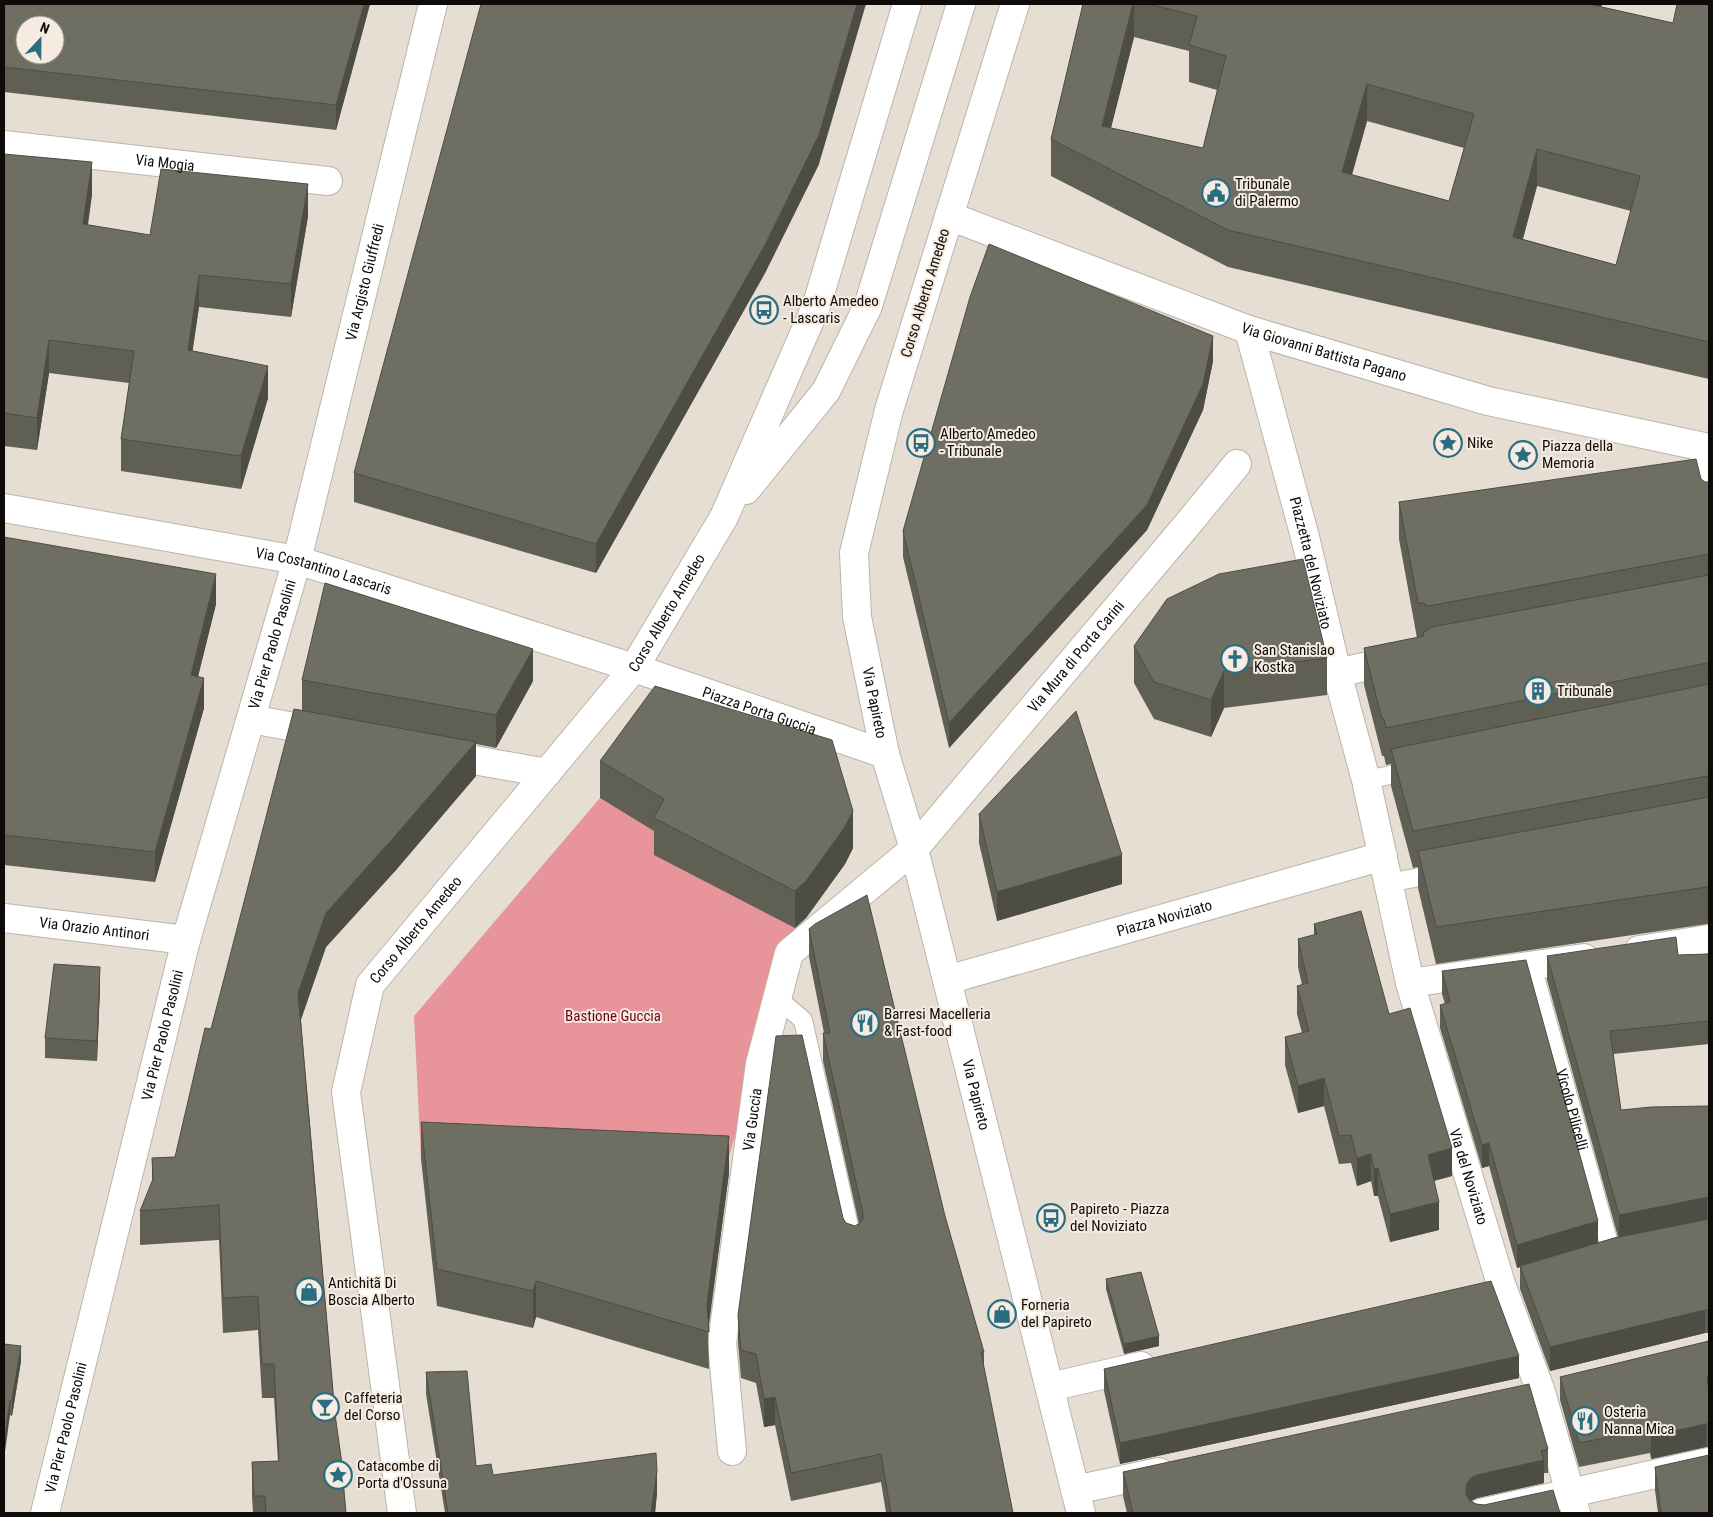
<svg xmlns="http://www.w3.org/2000/svg" width="1713" height="1517" viewBox="0 0 1713 1517" font-family="'Roboto Condensed',sans-serif">
<rect width="100%" height="100%" fill="#e7ded3"/>
<path fill="#e7959a" d="M600 798 664 836 655 855 798 929 724 1173 421 1159 414 1016Z"/>
<g fill="none" stroke-linecap="round" stroke-linejoin="round">
<defs>
<g id="lane">
<path d="M1698 446 1709 509"/>
<path d="M1366 780 1415 770"/>
<path d="M1388 883 1441 873"/>
<path id="s1" d="M1532 966 1611 1251"/>
<path d="M777 998 803 1020 853 1244"/>
</g>
<g id="street">
<path id="s2" d="M4 145 328 181"/>
<path id="s3" d="M949 216 1249 330 1488 401 1709 448"/>
<path id="s4" d="M1249 330 1305 537 1337 673 1366 780 1410 983 1501 1284 1540 1389 1576 1513"/>
<path id="s5" d="M4 508 297 560 634 668 885 754"/>
<path d="M1337 673 1400 659"/>
<path d="M251 719 326 733"/>
<path d="M440 754 547 773"/>
<path id="s6" d="M4 918 186 940"/>
<path d="M1639 950 1709 939"/>
<path id="s7" d="M947 980 1383 856"/>
<path d="M1410 983 1584 958"/>
<path d="M1050 1387 1141 1366"/>
<path id="s8" d="M732 1451 722 1343 760 1064 789 953 914 849 1187 525 1237 464"/>
<path d="M1075 1490 1159 1472"/>
<path id="s9" d="M45 1513 186 940 297 560 433 4"/>
<path d="M1481 1513 1709 1462"/>
</g>
<g id="secondary">
<path id="s10" d="M1015 4 889 410 854 553 857 617 885 754 914 849 1081 1513"/>
<path d="M746 490 826 391 868 306 961 4"/>
<path id="s11" d="M402 1513 346 1092 370 985 634 668 724 517 817 304 907 4"/>
</g>
</defs>
<use href="#lane" stroke="#bcb4a8" stroke-width="20"/>
<use href="#street" stroke="#bcb4a8" stroke-width="30"/>
<use href="#secondary" stroke="#bcb4a8" stroke-width="30"/>
<use href="#lane" stroke="#fff" stroke-width="18"/>
<use href="#street" stroke="#fff" stroke-width="28"/>
<use href="#secondary" stroke="#fff" stroke-width="28"/>
</g>
<g fill="#5f5f54" fill-rule="evenodd">
<path d="M4 4H370L336 130 4 92Z"/>
<path d="M1083 4H1602L1601 7 1673 23 1709 4V379L1228 267 1051 176V139ZM1134 37 1189 51V82L1217 90 1203 148 1111 128ZM1367 121 1464 148 1449 201 1352 175ZM1537 186 1631 211 1616 265 1523 239Z"/>
<path d="M4 154 92 194 88 225 150 235 308 216 291 317 199 307 192 351 268 398 241 489 121 471V439L129 383 49 373 37 450 4 446Z"/>
<path d="M819 164 765 273 596 573 354 502V473Z"/>
<path d="M1213 361 1203 410 1147 530 949 748 903 557V531Z"/>
<path d="M1701 479 1705 482H1709V924H1707L1436 964 1418 888V867L1413 868 1391 786V764L1386 765 1384 756H1382L1364 685V648L1417 638 1399 539V502Z"/>
<path d="M4 537 216 604 198 676 204 708 155 882 4 865Z"/>
<path d="M1134 646 1327 658V695L1224 708 1211 737 1154 719 1134 683Z"/>
<path d="M302 680 533 681 496 748 476 744V776L396 870 326 947 301 1020 335 1414 346 1513H253L252 1496V1462L278 1461 274 1398H262L258 1330 223 1333 219 1240 140 1245V1211L152 1182V1158L175 1157 302 710Z"/>
<path d="M600 761 853 848 845 864 806 918 795 928 654 855V831L600 798Z"/>
<path d="M979 814 1122 884 997 921 979 843Z"/>
<path d="M1314 924 1389 1014 1452 1176 1434 1181 1439 1230 1390 1242 1378 1196H1374L1371 1181 1357 1186 1351 1163 1339 1164 1324 1106 1298 1113 1285 1065V1037L1302 1033 1297 1014V986L1302 985 1298 967V939L1314 935Z"/>
<path d="M809 929 945 1216 984 1352V1371L1013 1513H886L881 1482 791 1501 775 1425 764 1427 756 1383 741 1378 738 1343V1315L843 1218 846 1223 855 1226 859 1224 823 1061V1033H824L809 957Z"/>
<path d="M1709 954V1044L1613 1054 1621 1110 1709 1106V1333H1705L1550 1371 1520 1289V1267L1517 1268 1489 1166 1482 1168 1440 1028V1005L1445 1004 1442 994V971L1598 1243 1618 1237 1547 980V956L1678 955Z"/>
<path d="M100 987 97 1061 45 1058V1038Z"/>
<path d="M421 1122 729 1173 708 1327 709 1369 536 1317 533 1328 437 1306 421 1159Z"/>
<path d="M1106 1279 1159 1346 1124 1354 1106 1289Z"/>
<path d="M1709 1341V1447H1706L1651 1459 1650 1453 1579 1467 1560 1400V1377Z"/>
<path d="M4 1344 21 1361 12 1416 10 1415Z"/>
<path d="M1104 1369 1519 1378 1120 1464 1104 1391Z"/>
<path d="M426 1372 476 1466 493 1475 657 1493 655 1513H445L426 1394Z"/>
<path d="M1548 1449V1473H1544V1483L1477 1498 1471 1501 1476 1504 1560 1513H1127L1123 1496V1472Z"/>
<path d="M1655 1467 1709 1513H1658L1655 1490Z"/>
</g>
<g fill="#4e4d45">
<path d="M364 4H370L336 130V105Z"/>
<path d="M857 4H866L819 164 765 273 596 573V544Z"/>
<path d="M1133 4H1134V37L1102 163V126Z"/>
<path d="M1593 4H1602L1593 42Z"/>
<path d="M1367 84V121L1342 209V172Z"/>
<path d="M1537 149V186L1513 274V237Z"/>
<path d="M92 162V194L83 257V224Z"/>
<path d="M308 184V216L291 317V284Z"/>
<path d="M199 275V307L188 383V350Z"/>
<path d="M1213 336V361L1203 410 1147 530 949 748V723Z"/>
<path d="M49 340V373L37 450V418Z"/>
<path d="M268 366V398L241 489V456Z"/>
<path d="M216 574V604L191 705V675Z"/>
<path d="M533 649V681L496 748V715Z"/>
<path d="M1224 671V708L1211 737V700Z"/>
<path d="M204 678V708L155 882V852Z"/>
<path d="M476 742V776L396 870 326 947 298 1027V993L326 913Z"/>
<path d="M853 811V848L845 864 806 918 795 928V891Z"/>
<path d="M1122 855V884L997 921V892Z"/>
<path d="M100 967V987L97 1061V1041Z"/>
<path d="M1324 1078V1106L1298 1113V1086Z"/>
<path d="M729 1136V1173L708 1332 707 1304Z"/>
<path d="M1489 1143V1166L1482 1168V1145Z"/>
<path d="M1452 1148V1176L1428 1182V1155Z"/>
<path d="M1371 1154V1181L1357 1186V1158Z"/>
<path d="M1378 1168V1196H1374V1169Z"/>
<path d="M1707 1197V1221L1619 1239V1215Z"/>
<path d="M1439 1202V1230L1390 1242V1214Z"/>
<path d="M1598 1221V1244L1517 1268V1245Z"/>
<path d="M536 1281V1317L533 1328V1291Z"/>
<path d="M1705 1310V1333L1550 1371V1347Z"/>
<path d="M1159 1336V1346L1124 1354V1344Z"/>
<path d="M21 1346V1361L12 1416V1400Z"/>
<path d="M1519 1356V1378L1120 1464V1443Z"/>
<path d="M1709 1376V1399L1707 1377Z"/>
<path d="M775 1397V1425L764 1427V1399Z"/>
<path d="M10 1400V1415L4 1459V1444Z"/>
<path d="M1706 1424V1447L1651 1459V1436Z"/>
<path d="M1544 1460V1483L1477 1498 1471 1501 1466 1508V1485L1471 1478 1477 1475Z"/>
<path d="M657 1471V1493L655 1513H651Z"/>
</g>
<g fill="#6f6e62" stroke="#4e4d45" fill-rule="evenodd">
<path d="M4 4H364L336 105 4 67ZM25 25H55V55H25Z"/>
<path d="M481 4H857L819 135 765 245 596 544 354 473Z"/>
<path d="M1083 4H1133L1102 126 1203 148 1226 56 1189 45 1197 16 1149 4H1593V5L1673 23 1677 4H1709V342L1228 230 1051 139ZM1367 84 1474 114 1449 201 1342 172ZM1537 149 1640 176 1616 265 1513 237Z"/>
<path d="M4 154 92 162 83 224 150 235 161 169 308 184 291 284 199 275 188 350 268 366 241 456 121 439 134 351 49 340 37 418 4 413Z"/>
<path d="M989 244 1213 336 1203 384 1147 505 949 723 903 531 970 297Z"/>
<path d="M1696 459 1701 479 1705 482H1709V554L1428 606 1423 603H1418L1399 502Z"/>
<path d="M4 537 216 574 191 675 204 678 155 852 4 835Z"/>
<path d="M1303 559 1327 658 1224 671 1211 700 1154 682 1134 646 1167 599 1219 574Z"/>
<path d="M1709 575V663H1707L1386 728 1384 719H1382L1364 648 1424 636 1423 633 1432 627Z"/>
<path d="M325 583 533 649 496 715 302 680Z"/>
<path d="M1709 684V776H1707L1413 831 1391 749Z"/>
<path d="M655 686 832 740 853 811 845 827 806 881 795 891 654 818 664 799 600 761Z"/>
<path d="M294 709 476 742 396 835 326 913 298 993 335 1414 341 1457 346 1513H266L265 1496H254L252 1462 279 1461 274 1364H262L258 1296 223 1298 219 1205 140 1211 153 1179 152 1158 175 1157 205 1028 211 1029Z"/>
<path d="M1076 711 1122 855 997 892 979 814Z"/>
<path d="M1709 797V887H1707L1436 927 1418 851Z"/>
<path d="M867 895 945 1216 984 1352H981L1013 1513H891L881 1454 791 1473 775 1397 764 1399 756 1354 741 1350 738 1315 776 1036 802 1035 843 1218 846 1223 855 1226 860 1223 863 1219V1214L823 1033H830L809 929 815 924Z"/>
<path d="M1361 911 1389 1014 1410 1008 1452 1148 1428 1155 1439 1202 1390 1214 1378 1168 1374 1169 1371 1154 1357 1158 1351 1135 1339 1136 1324 1078 1298 1086 1285 1037 1309 1031 1297 986 1308 983 1298 939 1317 934 1314 924Z"/>
<path d="M1676 937 1678 955 1709 954V1021L1610 1031 1621 1110 1651 1107 1709 1106V1197L1619 1215 1547 956Z"/>
<path d="M1526 960 1598 1221 1517 1245 1489 1143 1482 1145 1440 1005 1450 1002 1442 971Z"/>
<path d="M54 964 100 967 97 1041 45 1038Z"/>
<path d="M421 1122 729 1136 707 1304 709 1332 536 1281 533 1291 437 1269Z"/>
<path d="M1709 1219V1310H1705L1550 1347 1520 1266 1614 1238Z"/>
<path d="M1141 1272 1159 1336 1124 1344 1106 1279Z"/>
<path d="M1491 1281 1519 1356 1120 1443 1104 1369Z"/>
<path d="M1709 1341V1376L1707 1377 1709 1391V1424H1706L1651 1436 1650 1429 1579 1443 1560 1377Z"/>
<path d="M4 1344 21 1346 12 1400H10L4 1444Z"/>
<path d="M467 1371 476 1466 491 1464 493 1475 656 1453 657 1471 651 1513H448L426 1372Z"/>
<path d="M1529 1384 1548 1449 1541 1451 1544 1460 1477 1475 1471 1478 1466 1485V1494L1469 1500 1476 1504 1484 1505 1553 1490 1560 1513H1133L1123 1472Z"/>
<path d="M1709 1455V1513H1661L1655 1467Z"/>
</g>
<defs>
<symbol id="civic-ring" viewBox="-11 -11 22 22"><circle r="9.5" fill="#f5ebe0" stroke="#2b6d80" stroke-width="1.5"/><path d="M-.6-6.5H3V-4.5H.6V-3L4-1V1h2V6H-6V1h2V-1L-.6-3ZM-1.2 2.5V6h2.4V2.5Z" fill="#2b6d80"/></symbol>
<symbol id="bus-ring" viewBox="-11 -11 22 22"><circle r="9.5" fill="#f5ebe0" stroke="#2b6d80" stroke-width="1.5"/><path d="M-5-6H5V4H4V6H2V4H-2V6H-4V4H-5ZM-3.5-4V0h7V-4ZM-3.5 1.2v1.5H-2V1.2ZM2 1.2v1.5H3.5V1.2Z" fill="#2b6d80"/></symbol>
<symbol id="sight-ring" viewBox="-11 -11 22 22"><circle r="9.5" fill="#f5ebe0" stroke="#2b6d80" stroke-width="1.5"/><path d="M0-6L1.8-2.2L6-1.7L2.9 1.2L3.7 5.4L0 3.3L-3.7 5.4L-2.9 1.2L-6-1.7L-1.8-2.2Z" fill="#2b6d80"/></symbol>
<symbol id="church-ring" viewBox="-11 -11 22 22"><circle r="9.5" fill="#f5ebe0" stroke="#2b6d80" stroke-width="1.5"/><path d="M-1.2-6h2.4v3.5h3.3v2.4h-3.3V6h-2.4V-.1h-3.3v-2.4h3.3Z" fill="#2b6d80"/></symbol>
<symbol id="building-ring" viewBox="-11 -11 22 22"><circle r="9.5" fill="#f5ebe0" stroke="#2b6d80" stroke-width="1.5"/><path d="M-4-6H4V6H1V3H-1V6H-4ZM-2.5-4.3h1.7v1.8h-1.7ZM.8-4.3h1.7v1.8H.8ZM-2.5-1h1.7V.8h-1.7ZM.8-1h1.7V.8H.8Z" fill="#2b6d80"/></symbol>
<symbol id="restaurant-ring" viewBox="-11 -11 22 22"><circle r="9.5" fill="#f5ebe0" stroke="#2b6d80" stroke-width="1.5"/><path d="M-5-6h1v4h1v-4h1v4h1v-4h1v5L-1.5 .5V6h-2V.5L-5-1ZM5-6V6H3V1.5H1.5Q1.5-4 5-6Z" fill="#2b6d80"/></symbol>
<symbol id="shop-ring" viewBox="-11 -11 22 22"><circle r="9.5" fill="#f5ebe0" stroke="#2b6d80" stroke-width="1.5"/><path d="M-5-2.5h2.3a2.7 3.5 0 0 1 5.4 0H5L5.5 6h-11ZM-1.5-2.5h3a1.5 2.3 0 0 0-3 0Z" fill="#2b6d80"/></symbol>
<symbol id="bar-ring" viewBox="-11 -11 22 22"><circle r="9.5" fill="#f5ebe0" stroke="#2b6d80" stroke-width="1.5"/><path d="M-6-5H6L.8 .8V4.5H3.5V6h-7V4.5H-.8V.8Z" fill="#2b6d80"/></symbol>
</defs>
<g fill-rule="evenodd">
<use href="#civic-ring" x="1200" y="177" width="32" height="32"/>
<use href="#bus-ring" x="748" y="294" width="32" height="32"/>
<use href="#bus-ring" x="905" y="427" width="32" height="32"/>
<use href="#sight-ring" x="1432" y="427" width="32" height="32"/>
<use href="#sight-ring" x="1507" y="439" width="32" height="32"/>
<use href="#church-ring" x="1219" y="643" width="32" height="32"/>
<use href="#building-ring" x="1522" y="675" width="32" height="32"/>
<use href="#restaurant-ring" x="849" y="1007" width="32" height="32"/>
<use href="#bus-ring" x="1035" y="1202" width="32" height="32"/>
<use href="#shop-ring" x="293" y="1276" width="32" height="32"/>
<use href="#shop-ring" x="986" y="1298" width="32" height="32"/>
<use href="#bar-ring" x="309" y="1391" width="32" height="32"/>
<use href="#restaurant-ring" x="1569" y="1405" width="32" height="32"/>
<use href="#sight-ring" x="322" y="1459" width="32" height="32"/>
</g>
<g text-anchor="middle" dominant-baseline="central" stroke-width="4" stroke-linejoin="round" paint-order="stroke">
<g font-size="15" fill="#0e0b08" stroke="#f5ebe0">
<text stroke="none"><textPath href="#s2" startOffset="162">Via Mogia</textPath></text>
<text stroke="none"><textPath href="#s9" startOffset="1272">Via Argisto Giuffredi</textPath></text>
<text transform="translate(925 293) rotate(-73)">Corso Alberto Amedeo</text>
<text stroke="none"><textPath href="#s3" startOffset="399">Via Giovanni Battista Pagano</textPath></text>
<text stroke="none"><textPath href="#s4" startOffset="241">Piazzetta del Noviziato</textPath></text>
<text stroke="none"><textPath href="#s5" startOffset="326">Via Costantino Lascaris</textPath></text>
<text stroke="none"><textPath href="#s11" startOffset="1011">Corso Alberto Amedeo</textPath></text>
<text stroke="none"><textPath href="#s9" startOffset="898">Via Pier Paolo Pasolini</textPath></text>
<text stroke="none"><textPath href="#s8" startOffset="919">Via Mura di Porta Carini</textPath></text>
<text stroke="none"><textPath href="#s10" startOffset="724">Via Papireto</textPath></text>
<text stroke="none"><textPath href="#s5" startOffset="784">Piazza Porta Guccia</textPath></text>
<text stroke="none"><textPath href="#s7" startOffset="226">Piazza Noviziato</textPath></text>
<text stroke="none"><textPath href="#s6" startOffset="91">Via Orazio Antinori</textPath></text>
<text stroke="none"><textPath href="#s11" startOffset="606">Corso Alberto Amedeo</textPath></text>
<text stroke="none"><textPath href="#s9" startOffset="492">Via Pier Paolo Pasolini</textPath></text>
<text stroke="none"><textPath href="#s10" startOffset="1129">Via Papireto</textPath></text>
<text stroke="none"><textPath href="#s1" startOffset="149">Vicolo Pilicelli</textPath></text>
<text stroke="none"><textPath href="#s8" startOffset="334">Via Guccia</textPath></text>
<text stroke="none"><textPath href="#s4" startOffset="875">Via del Noviziato</textPath></text>
<text stroke="none"><textPath href="#s9" startOffset="88">Via Pier Paolo Pasolini</textPath></text>
</g>
<g font-size="15" fill="#0e0b08" stroke="#f5ebe0" text-anchor="start">
<text x="1235" y="184">Tribunale<tspan x="1235" dy="17">di Palermo</tspan></text>
<text x="783" y="301">Alberto Amedeo<tspan x="783" dy="17">- Lascaris</tspan></text>
<text x="940" y="434">Alberto Amedeo<tspan x="940" dy="17">- Tribunale</tspan></text>
<text x="1467" y="443">Nike</text>
<text x="1542" y="446">Piazza della<tspan x="1542" dy="17">Memoria</tspan></text>
<text x="1254" y="650">San Stanislao<tspan x="1254" dy="17">Kostka</tspan></text>
<text x="1557" y="691">Tribunale</text>
<text x="884" y="1014">Barresi Macelleria<tspan x="884" dy="17">&amp; Fast-food</tspan></text>
<text x="1070" y="1209">Papireto - Piazza<tspan x="1070" dy="17">del Noviziato</tspan></text>
<text x="328" y="1283">Antichitã Di<tspan x="328" dy="17">Boscia Alberto</tspan></text>
<text x="1021" y="1305">Forneria<tspan x="1021" dy="17">del Papireto</tspan></text>
<text x="344" y="1398">Caffeteria<tspan x="344" dy="17">del Corso</tspan></text>
<text x="1604" y="1412">Osteria<tspan x="1604" dy="17">Nanna Mica</tspan></text>
<text x="357" y="1466">Catacombe di<tspan x="357" dy="17">Porta d'Ossuna</tspan></text>
</g>
<g font-size="15" fill="#6f001f" stroke="#f5ebe0">
<text x="613" y="1016">Bastione Guccia</text>
</g>
</g>
<rect width="1713" height="1517" fill="none" stroke="#0e0b08" stroke-width="10"/>
<g transform="translate(40 40) rotate(22)"><circle r="24" fill="#f5ebe0" stroke="#99918a"/>
<path d="M0-4L9 19L0 12L-9 19Z" fill="#2b6d80"/>
<text y="-8" font-size="14" font-weight="bold" text-anchor="middle" fill="#0e0b08">N</text>
</g>
</svg>
